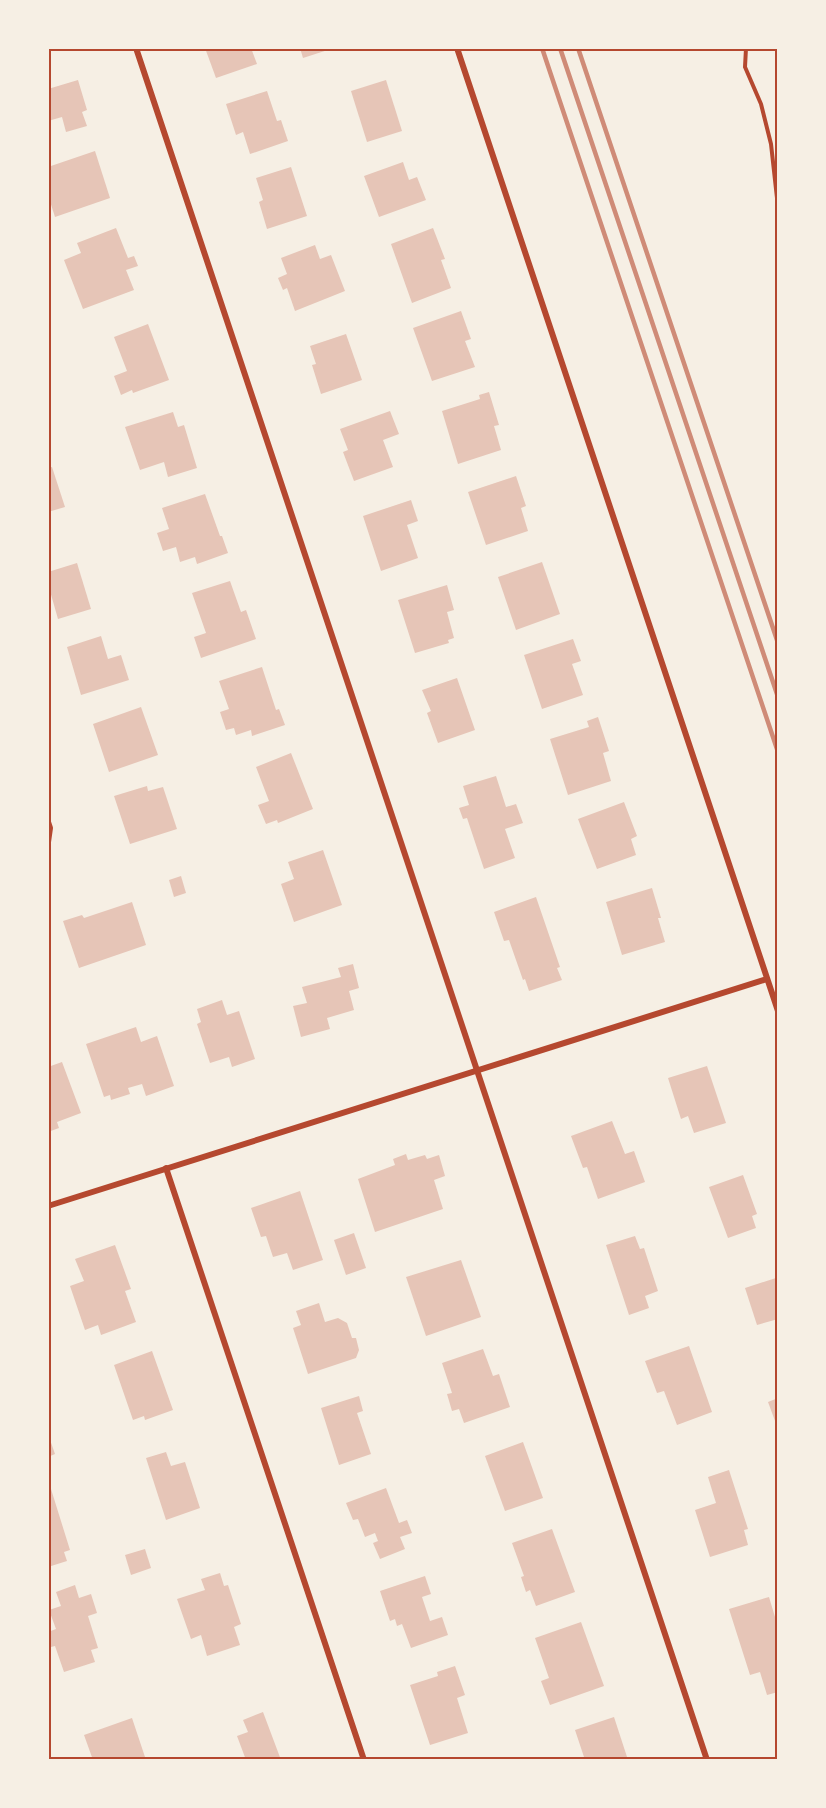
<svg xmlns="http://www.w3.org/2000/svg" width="826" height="1808" viewBox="0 0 826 1808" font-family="'Asap Condensed',sans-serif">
<rect width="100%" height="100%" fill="#f6efe4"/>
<g fill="#e6c5b7">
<path d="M205 48H251L257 64 216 78Z"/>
<path d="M300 48H334L303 58Z"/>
<path d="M78 80 87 110 82 112 87 126 66 132 62 117 48 121V89Z"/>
<path d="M386 80 402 131 367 142 351 91Z"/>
<path d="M267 91 277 121 281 120 288 141 250 154 243 132 236 135 226 104Z"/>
<path d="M95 151 110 198 55 217 48 195V167Z"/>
<path d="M403 162 409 180 417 177 426 200 379 217 364 176Z"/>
<path d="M291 167 307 216 267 229 259 202 263 200 256 178Z"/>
<path d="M116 228 128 258 134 256 138 266 126 270 134 290 83 309 64 260 81 253 77 243Z"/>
<path d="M433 228 445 259 441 260 451 288 412 303 391 244Z"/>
<path d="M315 245 320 259 331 255 345 291 295 311 287 288 283 290 278 278 287 274 281 258Z"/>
<path d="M461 311 471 339 465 341 475 367 432 381 413 328Z"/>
<path d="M148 324 169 380 133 393 132 390 121 395 114 376 127 371 114 337Z"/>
<path d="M346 334 362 380 321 394 312 365 316 364 310 346Z"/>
<path d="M489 392 499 425 494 426 501 450 458 464 442 411 480 399 479 395Z"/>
<path d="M390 411 399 434 383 440 393 467 354 481 343 452 348 450 340 429Z"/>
<path d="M173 412 178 427 184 425 197 468 168 477 164 462 140 470 125 427Z"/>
<path d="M52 467 65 507 48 512V468Z"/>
<path d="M516 476 526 506 521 508 528 531 486 545 468 492Z"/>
<path d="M205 494 220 536H222L228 553 197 564 195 557 180 562 176 547 163 551 157 533 169 529 162 508Z"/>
<path d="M411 500 418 521 407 525 418 558 381 571 363 516Z"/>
<path d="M542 562 560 614 516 630 498 577Z"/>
<path d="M77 563 91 609 58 619 48 584V572Z"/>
<path d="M230 581 241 612 246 610 256 639 201 658 194 637 206 633 192 593Z"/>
<path d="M447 585 454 610 447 612 454 638 448 640 449 643 415 653 398 600Z"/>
<path d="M101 636 108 659 121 655 129 680 81 695 67 647Z"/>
<path d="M573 639 581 661 572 664 583 695 542 709 524 655Z"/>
<path d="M262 667 276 710 279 709 285 725 252 736 251 730 236 735 234 728 226 730 220 712 229 709 219 681Z"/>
<path d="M457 678 475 730 438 743 427 713 431 711 422 690Z"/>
<path d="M141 707 158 755 109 772 93 724Z"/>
<path d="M598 717 609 751 603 753 611 781 568 795 550 739 589 727 587 721Z"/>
<path d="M291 753 313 809 278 823 277 820 266 824 258 805 269 801 256 767Z"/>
<path d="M496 776 506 807 516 804 523 823 505 829 515 858 484 869 467 818 463 819 459 808 469 805 463 786Z"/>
<path d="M147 786 148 791 163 787 177 829 130 844 114 796Z"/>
<path d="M624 802 637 836 631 839 636 855 597 869 578 819Z"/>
<path d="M323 850 342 905 294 922 281 884 294 879 288 862Z"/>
<path d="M181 876 186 893 174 897 169 880Z"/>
<path d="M652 888 661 918H658L665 942 622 955 606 902Z"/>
<path d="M536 897 560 967 557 968 562 980 529 991 525 979 523 980 509 940 504 941 494 912Z"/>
<path d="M132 902 146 945 79 968 63 921 82 915 84 918Z"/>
<path d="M353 964 359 988 349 991 354 1010 327 1018 330 1029 301 1037 293 1006 307 1003 302 987 341 977 338 968Z"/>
<path d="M222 1000 227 1015 239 1011 255 1059 232 1067 229 1057 210 1063 197 1024 201 1022 197 1009Z"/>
<path d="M136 1027 141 1042 157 1036 174 1086 146 1096 142 1084 128 1088 130 1094 111 1100 110 1095 104 1097 86 1044Z"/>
<path d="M62 1062 81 1113 57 1122 59 1128 48 1132V1067Z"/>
<path d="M707 1066 726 1123 694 1133 688 1116 681 1119 668 1078Z"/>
<path d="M612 1121 625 1154 634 1151 645 1182 598 1199 587 1167 583 1168 571 1136Z"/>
<path d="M406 1154 408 1160 425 1155 427 1159 439 1155 445 1176 434 1180 443 1209 375 1232 358 1179 395 1165 393 1159Z"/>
<path d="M743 1175 757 1214 752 1216 756 1228 728 1238 709 1187Z"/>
<path d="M300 1191 323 1260 293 1270 287 1253 273 1257 266 1236 261 1237 251 1208Z"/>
<path d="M354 1233 366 1268 346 1275 334 1240Z"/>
<path d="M635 1236 640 1249 644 1248 658 1291 645 1296 649 1308 629 1315 606 1245Z"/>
<path d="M115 1245 131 1289 125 1291 136 1322 101 1335 98 1325 85 1330 70 1286 84 1281 75 1259Z"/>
<path d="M461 1260 481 1317 426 1336 406 1277Z"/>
<path d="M776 1278 778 1283V1319L757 1325 745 1288Z"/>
<path d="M319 1303 325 1322 338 1318 347 1323 352 1338H356L359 1350 356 1358 308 1374 293 1328 301 1325 296 1311Z"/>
<path d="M689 1346 712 1412 677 1425 664 1391 657 1393 645 1361Z"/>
<path d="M483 1349 493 1376 499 1374 510 1407 464 1423 459 1409 452 1411 447 1394 452 1393 442 1363Z"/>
<path d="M152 1351 173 1410 145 1420 144 1416 133 1420 114 1365Z"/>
<path d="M359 1396 363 1411 357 1413 371 1454 339 1465 321 1408Z"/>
<path d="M778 1398V1429L768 1402Z"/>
<path d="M48 1434 55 1454 48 1457Z"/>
<path d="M523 1442 543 1498 505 1511 485 1456Z"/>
<path d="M166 1452 171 1466 185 1462 200 1508 166 1520 146 1458Z"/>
<path d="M729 1470 748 1529 744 1530 748 1545 710 1557 695 1510 716 1503 708 1477Z"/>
<path d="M386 1488 399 1523 407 1520 412 1533 400 1537 405 1549 380 1559 373 1543 378 1541 375 1533 365 1537 358 1519 353 1520 346 1503Z"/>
<path d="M51 1489 70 1550 64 1552 67 1561 48 1567V1490Z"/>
<path d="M552 1529 575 1592 536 1606 530 1590 526 1592 521 1577 524 1576 512 1543Z"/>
<path d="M145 1549 151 1568 131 1575 125 1555Z"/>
<path d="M220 1573 224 1586 228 1585 241 1624 234 1627 240 1645 207 1656 201 1635 191 1639 177 1599 205 1590 201 1579Z"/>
<path d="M425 1576 431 1594 422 1597 430 1621 442 1617 448 1635 411 1648 402 1624 397 1626 395 1619 390 1621 380 1591Z"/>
<path d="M75 1585 79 1598 91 1594 97 1613 88 1616 98 1648 91 1650 95 1662 64 1672 55 1646 51 1647 48 1637V1632L56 1629 49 1610 61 1606 56 1592Z"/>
<path d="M769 1597 778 1627V1692L767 1695 760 1672 750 1675 729 1609Z"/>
<path d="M581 1622 604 1686 550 1705 541 1681 549 1678 535 1638Z"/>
<path d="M455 1666 465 1695 457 1698 468 1733 430 1745 410 1685 438 1676 437 1672Z"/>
<path d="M263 1712 281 1760H246L237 1736 248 1732 243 1720Z"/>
<path d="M614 1717 628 1760H585L575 1730Z"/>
<path d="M132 1718 146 1760H93L84 1735Z"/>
</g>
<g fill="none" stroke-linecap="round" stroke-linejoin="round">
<path stroke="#b5482f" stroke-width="4" d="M746 48 745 67 761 104 771 144 778 207"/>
<g stroke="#b5482f" stroke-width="6">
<path d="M136 48 707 1760"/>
<path d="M457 48 778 1011"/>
<path d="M48 822 50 828 48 842"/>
<path d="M166 1168 364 1760"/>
<path d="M48 1206 767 979"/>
</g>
<g stroke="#cf8b77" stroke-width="4.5">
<path d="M542 48 778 752"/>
<path d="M560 48 778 697"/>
<path d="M578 48 778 643"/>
</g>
</g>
<rect width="826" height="1808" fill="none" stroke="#f6efe4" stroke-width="99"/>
<rect x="50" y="50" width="726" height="1708" fill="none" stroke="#b5482f" stroke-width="2"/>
</svg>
